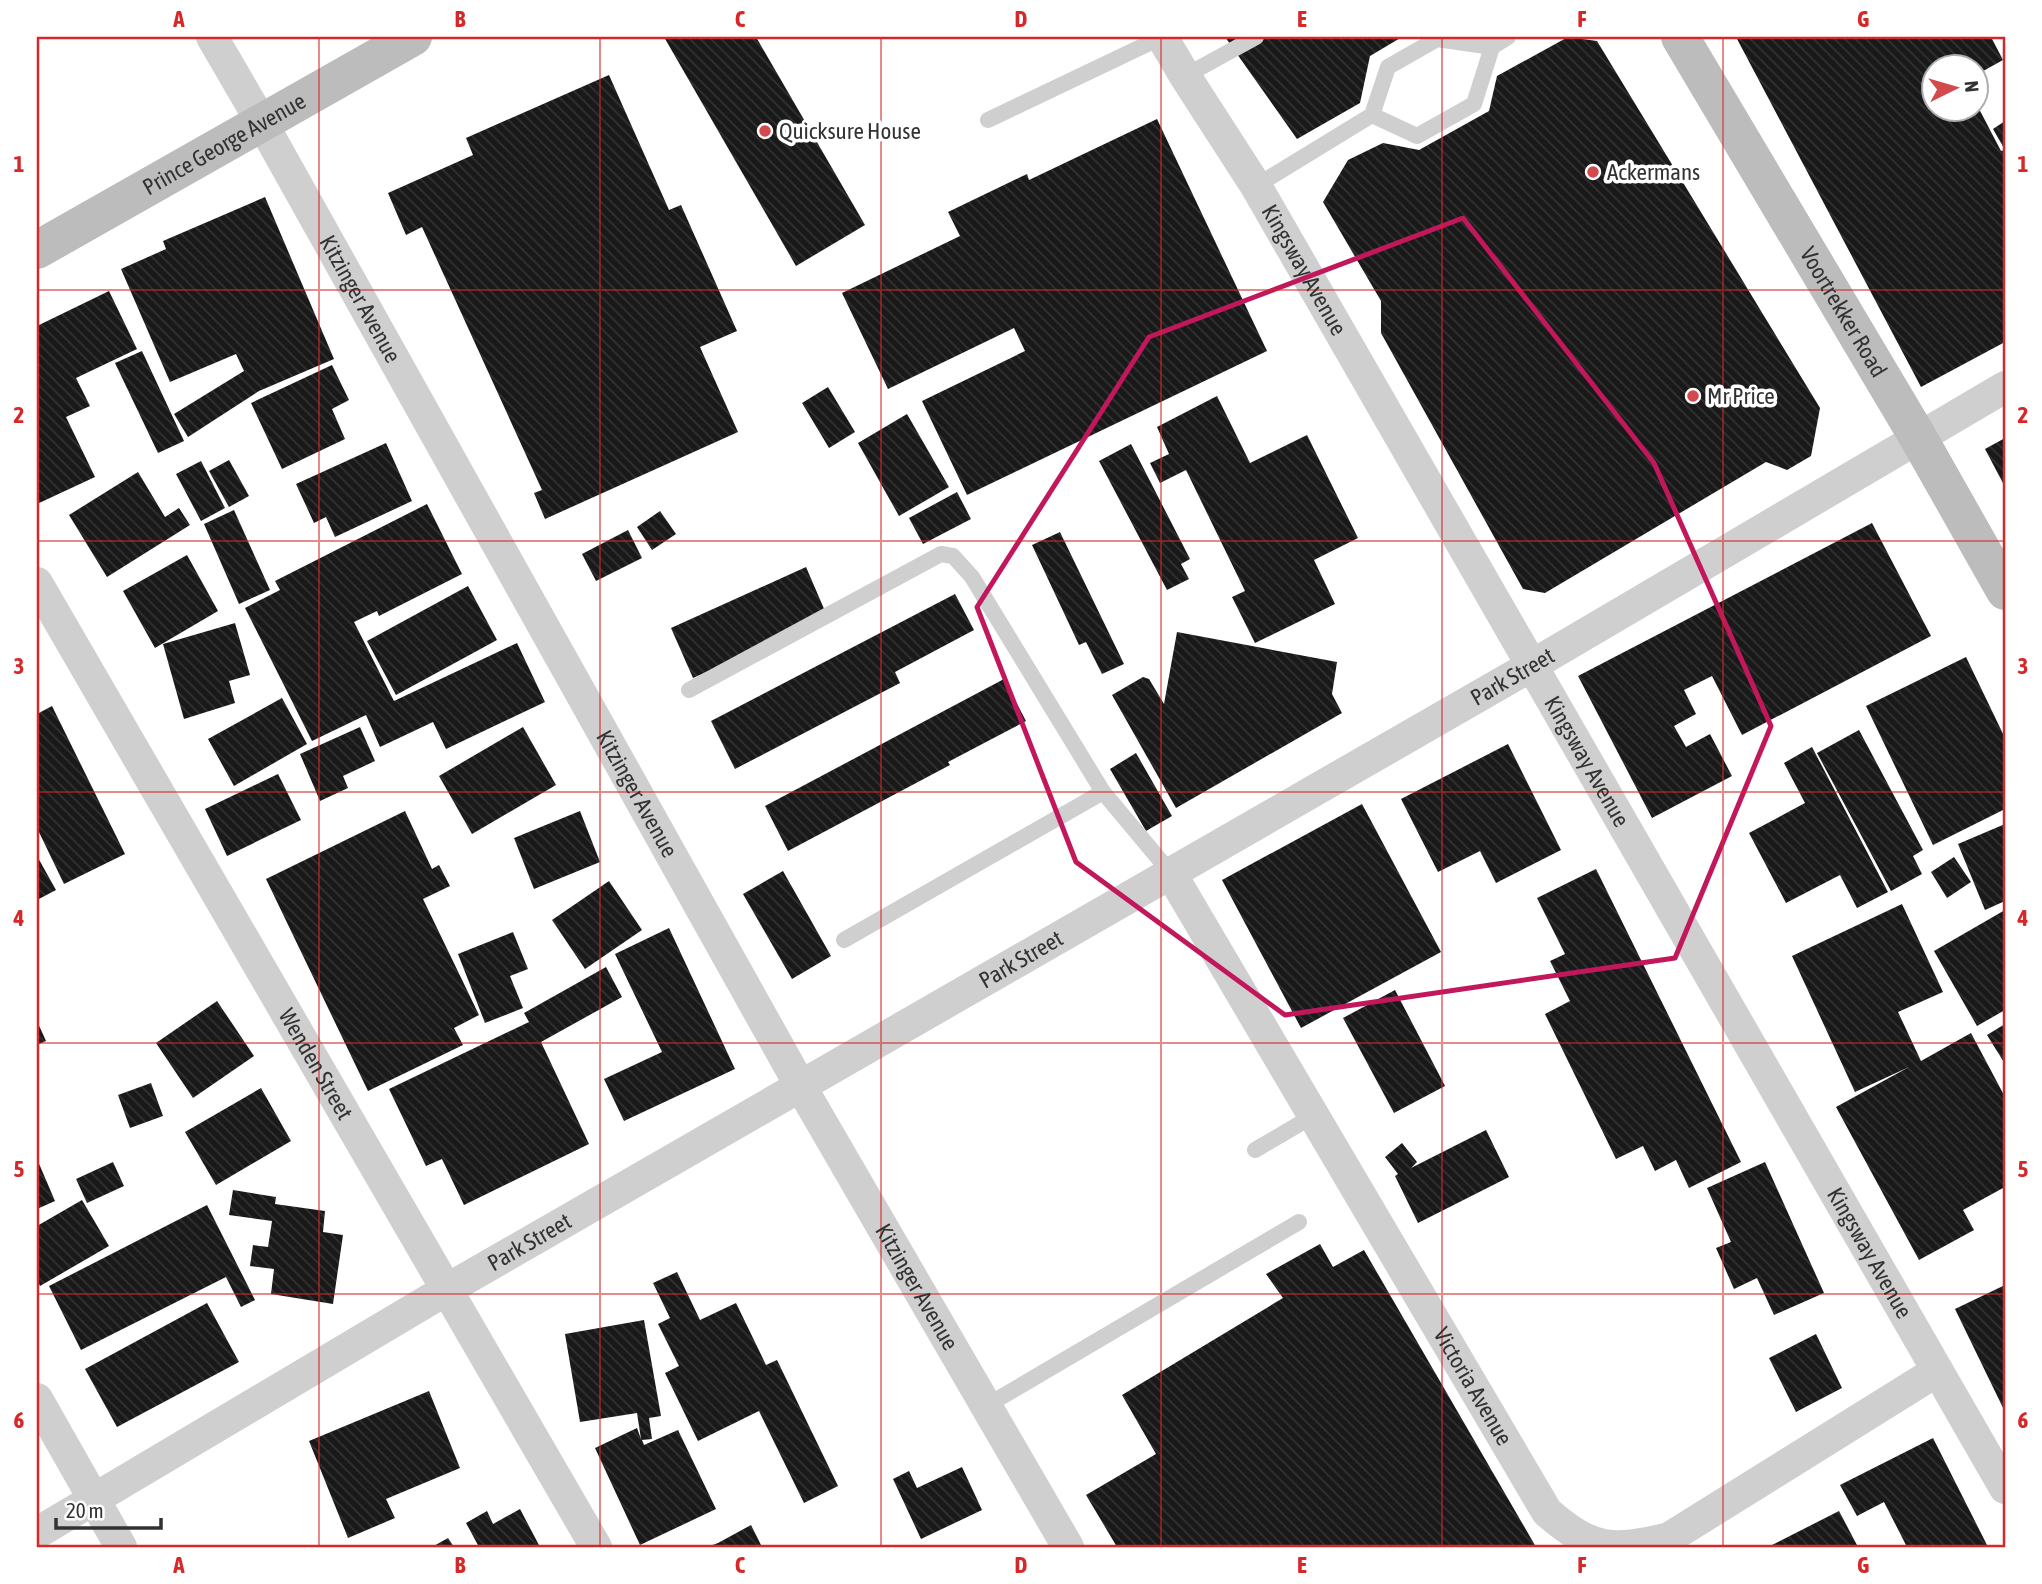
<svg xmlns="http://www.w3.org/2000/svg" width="2042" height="1584" viewBox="0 0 2042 1584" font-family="'Asap Condensed',sans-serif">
<defs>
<pattern id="building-back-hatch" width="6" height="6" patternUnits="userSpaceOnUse" patternTransform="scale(1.75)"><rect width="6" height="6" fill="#191919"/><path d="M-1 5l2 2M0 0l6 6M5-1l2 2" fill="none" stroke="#323232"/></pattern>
</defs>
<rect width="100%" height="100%" fill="#fff"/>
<g fill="url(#building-back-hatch)">
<path d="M664 37H756L865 225 796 266Z"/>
<path d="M1225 37H1402L1370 56 1360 103 1297 139Z"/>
<path d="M1568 37 1597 41 1820 408 1811 456 1787 470 1766 462 1545 593 1523 589 1381 333V301L1323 202 1348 160 1383 143 1419 150 1489 111 1497 76Z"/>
<path d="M1736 37H1991L2003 60 1976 75V66H1934V108H1976V103L2001 151 2005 150 1993 129 2005 121V342L1921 387Z"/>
<path d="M609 75 669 210 681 205 737 331 700 347 738 432 545 519 534 493 542 490 422 227 406 235 388 193 473 155 466 138Z"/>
<path d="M1157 119 1267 351 967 495 922 401 1025 351 1014 328 888 389 842 293 960 236 948 212 1027 174 1029 180Z"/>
<path d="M265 197 334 359 259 391 188 437 174 414 244 371 236 354 170 382 121 269 166 249 163 241Z"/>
<path d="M109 291 137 349 76 378 90 406 66 417 95 477 37 504V326Z"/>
<path d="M142 351 184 441 158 453 115 363Z"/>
<path d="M332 365 349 400 332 409 345 439 282 469 251 403Z"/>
<path d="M828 387 855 432 829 448 802 403Z"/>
<path d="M1217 396 1250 463 1307 435 1358 538 1314 560 1335 604 1255 643 1232 597 1245 591 1186 470 1160 483 1150 463 1169 454 1157 427Z"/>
<path d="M907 414 949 487 899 516 858 443Z"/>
<path d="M2005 438V487L1985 449Z"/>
<path d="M386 443 412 501 335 537 326 517 314 523 296 484Z"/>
<path d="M1131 444 1190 559 1181 564 1189 579 1167 590 1099 461Z"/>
<path d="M229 460 249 496 229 507 209 471Z"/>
<path d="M201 461 225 508 201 521 176 474Z"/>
<path d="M138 472 165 517 179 508 190 525 107 577 69 515Z"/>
<path d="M957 492 971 519 923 544 909 518Z"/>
<path d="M427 504 462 574 379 616 377 611 354 622 394 701 517 643 545 702 446 749 433 722 380 747 366 715 312 741 245 608 280 590 275 581Z"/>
<path d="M234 510 270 590 239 604 204 524Z"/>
<path d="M660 511 676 534 652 550 637 527Z"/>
<path d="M1872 523 1931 636 1742 735 1712 676 1684 690 1696 714 1674 726 1686 747 1710 734 1732 776 1652 818 1578 676Z"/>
<path d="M628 530 642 558 596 581 582 554Z"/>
<path d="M1060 532 1124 664 1102 674 1086 642 1079 645 1032 545Z"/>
<path d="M187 555 218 611 155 648 123 591Z"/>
<path d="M806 567 828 618 693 678 671 628Z"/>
<path d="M468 586 497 640 396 695 367 641Z"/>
<path d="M955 594 974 630 895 672 900 683 735 769 711 721Z"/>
<path d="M235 623 250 675 229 681 235 703 184 719 163 644Z"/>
<path d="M1177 632 1337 662 1332 694 1342 713 1176 808 1112 695 1143 677 1149 679 1164 704Z"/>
<path d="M1966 657 2005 738V809L1933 845 1866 706Z"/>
<path d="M1004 679 1026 721 948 762 950 765 788 851 765 806Z"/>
<path d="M282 698 307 744 234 786 208 739Z"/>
<path d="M52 706 125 854 64 884 37 828V714Z"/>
<path d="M360 727 375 761 343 776 348 788 320 801 300 754Z"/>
<path d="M523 727 556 785 472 834 439 776Z"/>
<path d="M1859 730 1923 850 1913 856 1922 874 1891 891 1817 753Z"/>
<path d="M1508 744 1561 850 1496 883 1480 851 1438 872 1401 799Z"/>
<path d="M1812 747 1888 892 1857 908 1840 875 1786 903 1749 833 1805 803 1784 763Z"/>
<path d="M1136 753 1172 816 1146 831 1110 769Z"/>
<path d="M278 774 301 820 227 856 205 809Z"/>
<path d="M1362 804 1441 952 1301 1028 1222 880Z"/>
<path d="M405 811 432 869 439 865 450 886 423 899 479 1015 454 1028 463 1045 368 1091 266 879Z"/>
<path d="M580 811 600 862 534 889 514 838Z"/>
<path d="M2005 824V901L1985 910 1958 844Z"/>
<path d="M37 856 56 890 37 900Z"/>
<path d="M1954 857 1971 882 1947 898 1931 872Z"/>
<path d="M1596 869 1741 1162 1689 1188 1676 1160 1655 1171 1643 1146 1616 1159 1545 1014 1570 1001 1550 961 1565 954 1537 898Z"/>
<path d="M783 871 831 956 792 979 743 894Z"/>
<path d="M609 881 642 930 585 969 552 920Z"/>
<path d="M1902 904 1943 992 1898 1012 1921 1061 1971 1033 2005 1097V1192L2003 1188 1963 1210 1974 1230 1919 1260 1836 1107 1909 1067 1855 1092 1792 956Z"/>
<path d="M2005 910V1010L1977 1026 1934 951Z"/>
<path d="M669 928 735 1069 624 1121 604 1079 662 1052 615 954Z"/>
<path d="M513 932 528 969 510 976 523 1008 485 1023 458 954Z"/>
<path d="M606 967 622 997 541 1042 589 1144 464 1205 442 1159 426 1166 389 1089 529 1022 524 1013Z"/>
<path d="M1395 990 1445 1086 1394 1113 1343 1018Z"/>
<path d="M217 1001 254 1056 193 1098 156 1043Z"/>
<path d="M37 1021 46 1041 37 1045Z"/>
<path d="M2005 1024V1064L1987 1035Z"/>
<path d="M151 1083 163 1116 130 1128 118 1095Z"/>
<path d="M261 1088 291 1141 216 1185 185 1132Z"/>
<path d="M1486 1130 1509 1177 1418 1223 1395 1176 1398 1174 1385 1157 1402 1143 1417 1162 1411 1168Z"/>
<path d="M37 1159 55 1201 37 1209Z"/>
<path d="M113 1162 124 1186 87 1203 76 1179Z"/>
<path d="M1765 1162 1824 1293 1774 1315 1757 1278 1734 1289 1716 1248 1731 1242 1707 1188Z"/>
<path d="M233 1190 276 1197 275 1204 325 1211 323 1232 343 1235 333 1304 271 1294 274 1269 250 1266 253 1245 268 1247 272 1221 229 1215Z"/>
<path d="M82 1200 109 1246 40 1286 37 1280V1226Z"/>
<path d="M207 1205 255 1300 241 1307 226 1277 81 1350 49 1286Z"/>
<path d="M1320 1244 1333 1267 1364 1250 1536 1547H1117L1086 1495 1156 1454 1122 1395 1283 1298 1266 1274Z"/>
<path d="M677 1272 700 1320 736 1303 766 1365 777 1360 838 1486 804 1503 759 1411 698 1441 665 1373 679 1366 658 1324 670 1318 653 1283Z"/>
<path d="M2005 1285V1412L1955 1309Z"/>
<path d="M207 1303 239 1362 117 1427 85 1369Z"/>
<path d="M644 1320 661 1416 649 1418 652 1439 642 1440 644 1445 678 1430 716 1509 640 1545 595 1448 637 1428 641 1439 637 1413 580 1422 565 1334Z"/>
<path d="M1816 1334 1842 1388 1796 1412 1769 1358Z"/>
<path d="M429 1391 460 1468 386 1499 395 1518 348 1538 309 1441Z"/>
<path d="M1933 1438 1988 1547H1907L1884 1502 1857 1516 1840 1485Z"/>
<path d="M962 1467 982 1510 921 1539 893 1479 909 1471 917 1488Z"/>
<path d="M520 1509 540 1547H479L466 1523 487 1511 493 1524Z"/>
<path d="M1839 1511 1858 1547H1768Z"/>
<path d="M751 1525 762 1547H707L718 1543Z"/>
<path d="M448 1538 454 1547H432Z"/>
</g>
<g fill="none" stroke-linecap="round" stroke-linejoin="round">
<g stroke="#cfcfcf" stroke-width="16">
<path d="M1185 76 1256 37"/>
<path d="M1372 115 1417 136 1474 104 1492 47"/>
<path d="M988 120 1162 37"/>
<path d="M1256 186 1372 115 1388 67 1437 39 1492 47 1508 37"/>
<path d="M689 690 941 554 953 556 972 577 1103 792 1170 872"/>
<path d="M844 940 1103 792"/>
<path d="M1255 1150 1313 1116"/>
<path d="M986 1406 1299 1222"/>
</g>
<g stroke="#cfcfcf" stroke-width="32">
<path id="s1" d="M212 37 262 123 801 1087 1068 1547"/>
<path id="s2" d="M1162 37 1185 76 1256 186 2005 1488"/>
<path id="s3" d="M37 583 596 1547"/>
<path id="s4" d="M1170 872 1547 1512C1592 1551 1612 1552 1669 1538L1937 1371"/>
<path d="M37 1399 121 1547"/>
<path id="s5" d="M37 1533 446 1290 1531 666 2005 387"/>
</g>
<g stroke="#bcbcbc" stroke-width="38">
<path id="s6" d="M1680 37 1919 439 2005 591"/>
<path id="s7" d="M37 250 413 37"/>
</g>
</g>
<path fill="none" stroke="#c2185b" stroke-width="5" stroke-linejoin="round" d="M1463 218 1654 463 1771 726 1675 958 1285 1015 1076 862 977 607 1149 337Z"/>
<path fill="none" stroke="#d62828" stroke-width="2" stroke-opacity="0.55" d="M319 37V1547M600 37V1547M881 37V1547M1161 37V1547M1442 37V1547M1723 37V1547M37 290H2005M37 541H2005M37 792H2005M37 1043H2005M37 1294H2005"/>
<g fill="#d34a4d" stroke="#fff" stroke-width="2.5">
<circle cx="765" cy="131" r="7"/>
<circle cx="1593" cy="172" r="7"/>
<circle cx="1693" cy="396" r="7"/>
</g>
<g text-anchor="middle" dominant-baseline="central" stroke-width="7" stroke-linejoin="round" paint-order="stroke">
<g font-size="23" fill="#323232" stroke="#fff" text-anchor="start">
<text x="779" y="131">Quicksure House</text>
<text x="1607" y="172">Ackermans</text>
<text x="1707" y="396">Mr Price</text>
</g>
<g font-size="23" fill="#323232" stroke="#fff">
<text stroke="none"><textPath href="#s7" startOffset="215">Prince George Avenue</textPath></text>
<text stroke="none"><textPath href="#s2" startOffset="273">Kingsway Avenue</textPath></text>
<text stroke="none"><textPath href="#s1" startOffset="301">Kitzinger Avenue</textPath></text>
<text stroke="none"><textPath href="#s6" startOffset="320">Voortrekker Road</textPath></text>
<text stroke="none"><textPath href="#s5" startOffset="1706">Park Street</textPath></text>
<text stroke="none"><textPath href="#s2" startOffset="840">Kingsway Avenue</textPath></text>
<text stroke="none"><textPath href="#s1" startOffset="868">Kitzinger Avenue</textPath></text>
<text stroke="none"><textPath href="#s5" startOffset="1139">Park Street</textPath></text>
<text stroke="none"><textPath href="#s3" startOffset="556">Wenden Street</textPath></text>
<text stroke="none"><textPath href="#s5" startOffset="572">Park Street</textPath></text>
<text stroke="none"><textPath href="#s2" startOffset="1407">Kingsway Avenue</textPath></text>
<text stroke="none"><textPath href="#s1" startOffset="1435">Kitzinger Avenue</textPath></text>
<text stroke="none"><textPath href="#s4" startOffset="597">Victoria Avenue</textPath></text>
</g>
</g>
<rect width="2042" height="1584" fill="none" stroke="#ffffff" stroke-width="77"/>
<g transform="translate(1955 88) rotate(85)"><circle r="33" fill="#ffffff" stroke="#adadad" stroke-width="2"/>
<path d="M0-5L12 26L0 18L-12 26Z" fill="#d34a4d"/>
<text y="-10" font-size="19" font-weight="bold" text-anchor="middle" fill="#323232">N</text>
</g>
<path d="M56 1518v10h105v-10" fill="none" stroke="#323232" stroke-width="3.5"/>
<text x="66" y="1518" font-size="21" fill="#323232" stroke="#ffffff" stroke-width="5" paint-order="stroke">20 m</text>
<rect x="38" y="38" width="1966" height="1508" fill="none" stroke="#d62828" stroke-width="2.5"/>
<g font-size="23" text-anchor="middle" font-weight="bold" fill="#d62828">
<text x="179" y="27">A</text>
<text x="460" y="27">B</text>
<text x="740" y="27">C</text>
<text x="1021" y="27">D</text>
<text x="1302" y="27">E</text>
<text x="1582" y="27">F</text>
<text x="1863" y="27">G</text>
<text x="19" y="172">1</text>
<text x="2023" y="172">1</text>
<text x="19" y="423">2</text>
<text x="2023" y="423">2</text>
<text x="19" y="674">3</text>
<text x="2023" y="674">3</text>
<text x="19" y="926">4</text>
<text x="2023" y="926">4</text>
<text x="19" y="1177">5</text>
<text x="2023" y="1177">5</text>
<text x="19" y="1428">6</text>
<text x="2023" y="1428">6</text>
<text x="179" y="1573">A</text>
<text x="460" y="1573">B</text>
<text x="740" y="1573">C</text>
<text x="1021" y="1573">D</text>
<text x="1302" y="1573">E</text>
<text x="1582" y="1573">F</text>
<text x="1863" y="1573">G</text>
</g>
</svg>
